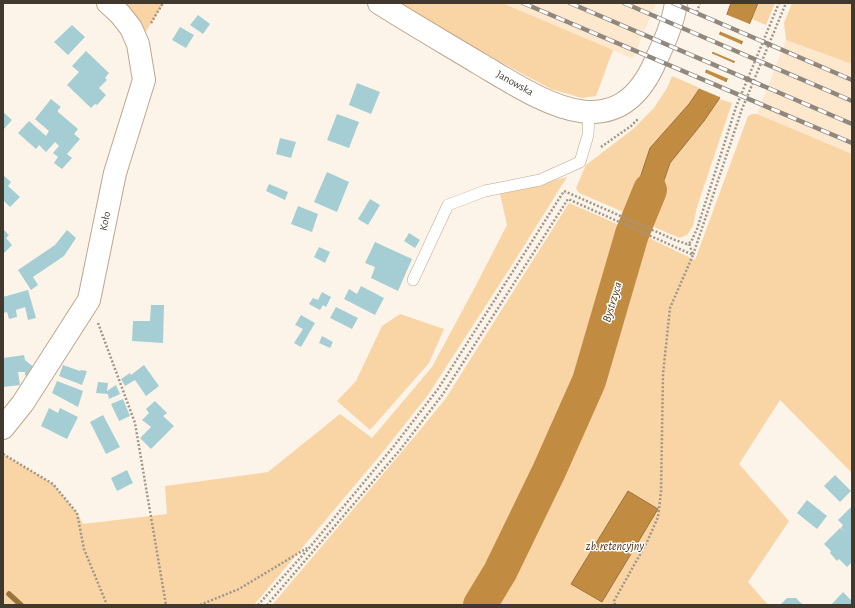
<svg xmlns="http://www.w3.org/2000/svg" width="855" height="608" viewBox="0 0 855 608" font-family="'Alegreya Sans',sans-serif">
<rect width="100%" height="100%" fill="#fdf4e9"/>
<g fill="#fee8cd">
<path d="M502 3H656L633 59Z"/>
<path d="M786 40 852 64V154L757 114Z"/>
</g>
<g fill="#f9d4a5">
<path d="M108 3H164L138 44Z"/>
<path d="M399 3H502L613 50 596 96 582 98 551 89 478 50Z"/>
<path d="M758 3H775L766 25 752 19Z"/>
<path d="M792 3H852V64L786 40 784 23Z"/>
<path d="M672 76 700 88 689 104 649 224 670 163 704 121 719 99 732 103 697 207 693 226 687 235 680 238 649 225 651 239 695 260 748 116 752 114H757L852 154V473L780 400 739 464 789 521 748 582 768 605H272L416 435 446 398 569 203 624 227 628 214 579 193 576 188 586 165 633 129 654 108 667 88Z"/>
<path d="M567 177 512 265 428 395 382 453 254 605H3V454L53 484 77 513 83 524 167 514 165 486 268 472 340 414 372 438 432 367 474 289 507 225 500 194Z"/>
<path d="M400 314 444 329 429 363 370 430 337 401 356 381 382 326Z"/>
</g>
<g fill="#c18c42" stroke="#9b733c">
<path d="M731 3H758L719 99 704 121 670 163 649 224 632 234 628 214 650 148 689 104 700 88Z"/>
<path d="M628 491 658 509 602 602 571 584Z"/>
</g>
<g fill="#fdf4e9">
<path d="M725 14 752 25 745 42 719 31Z"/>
<path d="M718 34 743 45 737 62 711 51Z"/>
<path d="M711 53 736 64 729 79 705 69Z"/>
<path d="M704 72 728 83 722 98 698 88Z"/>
<path d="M626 214 651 225 638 233 629 229Z"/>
</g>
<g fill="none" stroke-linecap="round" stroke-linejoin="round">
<path stroke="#9b733c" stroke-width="5.5" d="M9 594 21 605"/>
<path stroke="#c18c42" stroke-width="34" d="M480 605 500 572 549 471 589 381 632 234 650 190"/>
</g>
<g fill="#a4ced3">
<path d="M198 15 210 24 203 34 190 25Z"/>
<path d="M72 25 85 37 68 55 54 42Z"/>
<path d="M180 27 194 35 186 48 172 40Z"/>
<path d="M86 51 109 73 105 78 107 80 99 88 106 95 97 105 95 104 91 108 67 85 79 72 72 66Z"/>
<path d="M357 83 380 92 371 114 349 105Z"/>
<path d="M51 99 61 107 58 110V112L78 129 74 134 80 139 67 154 72 158 62 169 54 163 58 157 53 153 59 146 55 142 46 152 39 145 36 149 18 133 29 121 46 136 49 131 35 119Z"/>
<path d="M3 112 12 120 4 129 3 127Z"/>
<path d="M337 114 359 122 349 148 327 140Z"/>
<path d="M280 138 296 142 291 158 276 154Z"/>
<path d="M327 172 349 182 337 212 314 202Z"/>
<path d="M3 175 11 182 8 186 20 197 10 207 3 200Z"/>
<path d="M269 184 288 192 285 200 266 191Z"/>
<path d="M370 199 380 205 368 225 358 219Z"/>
<path d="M298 206 318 214 312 232 291 224Z"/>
<path d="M3 229 9 235 6 238 12 245 3 254Z"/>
<path d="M67 230 76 238 64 256 33 277 38 285 31 290 18 270 55 245Z"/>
<path d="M409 233 420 240 415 248 404 241Z"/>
<path d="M375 242 412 259 398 291 371 278 375 267 365 263Z"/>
<path d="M319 247 330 252 325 263 314 257Z"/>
<path d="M361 286 384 298 375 315 344 299 349 289 357 294Z"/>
<path d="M28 290 36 318 28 320 25 307 16 310 17 317 9 319 7 312 3 313V297Z"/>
<path d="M322 292 331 297 326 307 323 305 320 310 309 304 313 298 318 300Z"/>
<path d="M151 305H164L163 343 132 341 133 321H150Z"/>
<path d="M336 307 358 318 352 329 330 318Z"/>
<path d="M301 315 315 323 301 347 294 343 303 329 295 325Z"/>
<path d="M322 336 333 342 330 348 319 343Z"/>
<path d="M24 355 25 360 36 369 32 379 25 375V372H18L20 385 3 387V358Z"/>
<path d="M63 365 80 371 81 370 87 371 82 385 59 376Z"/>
<path d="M144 365 159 386 146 396 135 380 125 386 121 379 130 373 131 375Z"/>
<path d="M57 381 83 391 78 407 52 393Z"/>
<path d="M98 382 108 383 107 391 116 385 120 394 109 399 108 394 96 393Z"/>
<path d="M123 399 130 416 119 421 111 404Z"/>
<path d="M155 401 167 413 163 416 174 426 151 449 140 438 151 427 142 420 149 413 146 409Z"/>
<path d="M49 408 58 413 60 408 78 417 67 439 41 426Z"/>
<path d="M103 415 120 447 106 454 90 422Z"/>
<path d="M127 470 133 483 117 491 111 478Z"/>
<path d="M835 475 851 491 840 502 824 486Z"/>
<path d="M807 500 827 516 817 529 797 513Z"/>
<path d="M852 506V562L847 567 839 559 837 561 830 553 831 551 824 544 840 528 845 532 841 528 843 525 838 520Z"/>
<path d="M843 592 852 601V605H831Z"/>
<path d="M787 598H796L803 605H780Z"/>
</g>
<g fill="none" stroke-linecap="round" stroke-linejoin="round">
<defs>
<path id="service" d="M413 280 448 205 485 191 540 180 580 162 588 135 589 113"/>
<path id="minor" d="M3 428 23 403 89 300 115 173 144 80 138 44 131 28 120 14 108 3"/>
<path id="tertiary" d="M379 3C412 24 447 44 480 64 541 100 616 153 656 60 665 41 673 23 676 3"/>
</defs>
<use href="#service" stroke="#bda78d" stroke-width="12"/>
<use href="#minor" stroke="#bda78d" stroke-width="24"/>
<use href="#tertiary" stroke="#bda78d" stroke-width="24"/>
<g stroke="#9f968b" stroke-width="2.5" stroke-dasharray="2 2" stroke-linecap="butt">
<path d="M697 12 700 3"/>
<path d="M151 23 163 3"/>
<path d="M601 147 631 126 638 119"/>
<path d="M98 323 135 423 166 605"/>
<path d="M3 454 53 484 77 513 84 549 107 605"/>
<path d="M200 605 239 589 307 548"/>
<path d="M258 605 310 547 394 446 438 389 564 191 675 240 687 244 691 242 697 229 736 107 779 3"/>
<path d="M267 605 400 450 443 394 568 199 693 255 742 109 786 3"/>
<path d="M615 605 614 601 647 542 658 517 661 492 663 374 670 308 693 255 689 243"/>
</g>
<use href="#service" stroke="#fff" stroke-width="11"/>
<use href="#minor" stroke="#fff" stroke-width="22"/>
<use href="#tertiary" stroke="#fff" stroke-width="22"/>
<defs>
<g id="rail">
<path d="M523 3 852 143"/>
<path d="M570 3 852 124"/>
<path d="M624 3 852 101"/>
<path d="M673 3 852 80"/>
</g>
</defs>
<use href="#rail" stroke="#91887d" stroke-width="4.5"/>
<use href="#rail" stroke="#fff" stroke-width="3" stroke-dasharray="9" stroke-linecap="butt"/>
</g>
<g text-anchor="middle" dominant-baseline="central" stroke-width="3" stroke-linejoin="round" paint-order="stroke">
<g font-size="11" fill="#42392e" stroke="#fff">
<text transform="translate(515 83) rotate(29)">Janowska</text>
<text transform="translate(105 221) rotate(-78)">Koło</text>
</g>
<g font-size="12" font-style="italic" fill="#483112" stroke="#fff">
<text transform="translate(612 302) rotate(-73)">Bystrzyca</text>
<text x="615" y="546">zb. retencyjny</text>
</g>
</g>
<rect width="855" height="608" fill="none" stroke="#42392e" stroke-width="8"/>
</svg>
